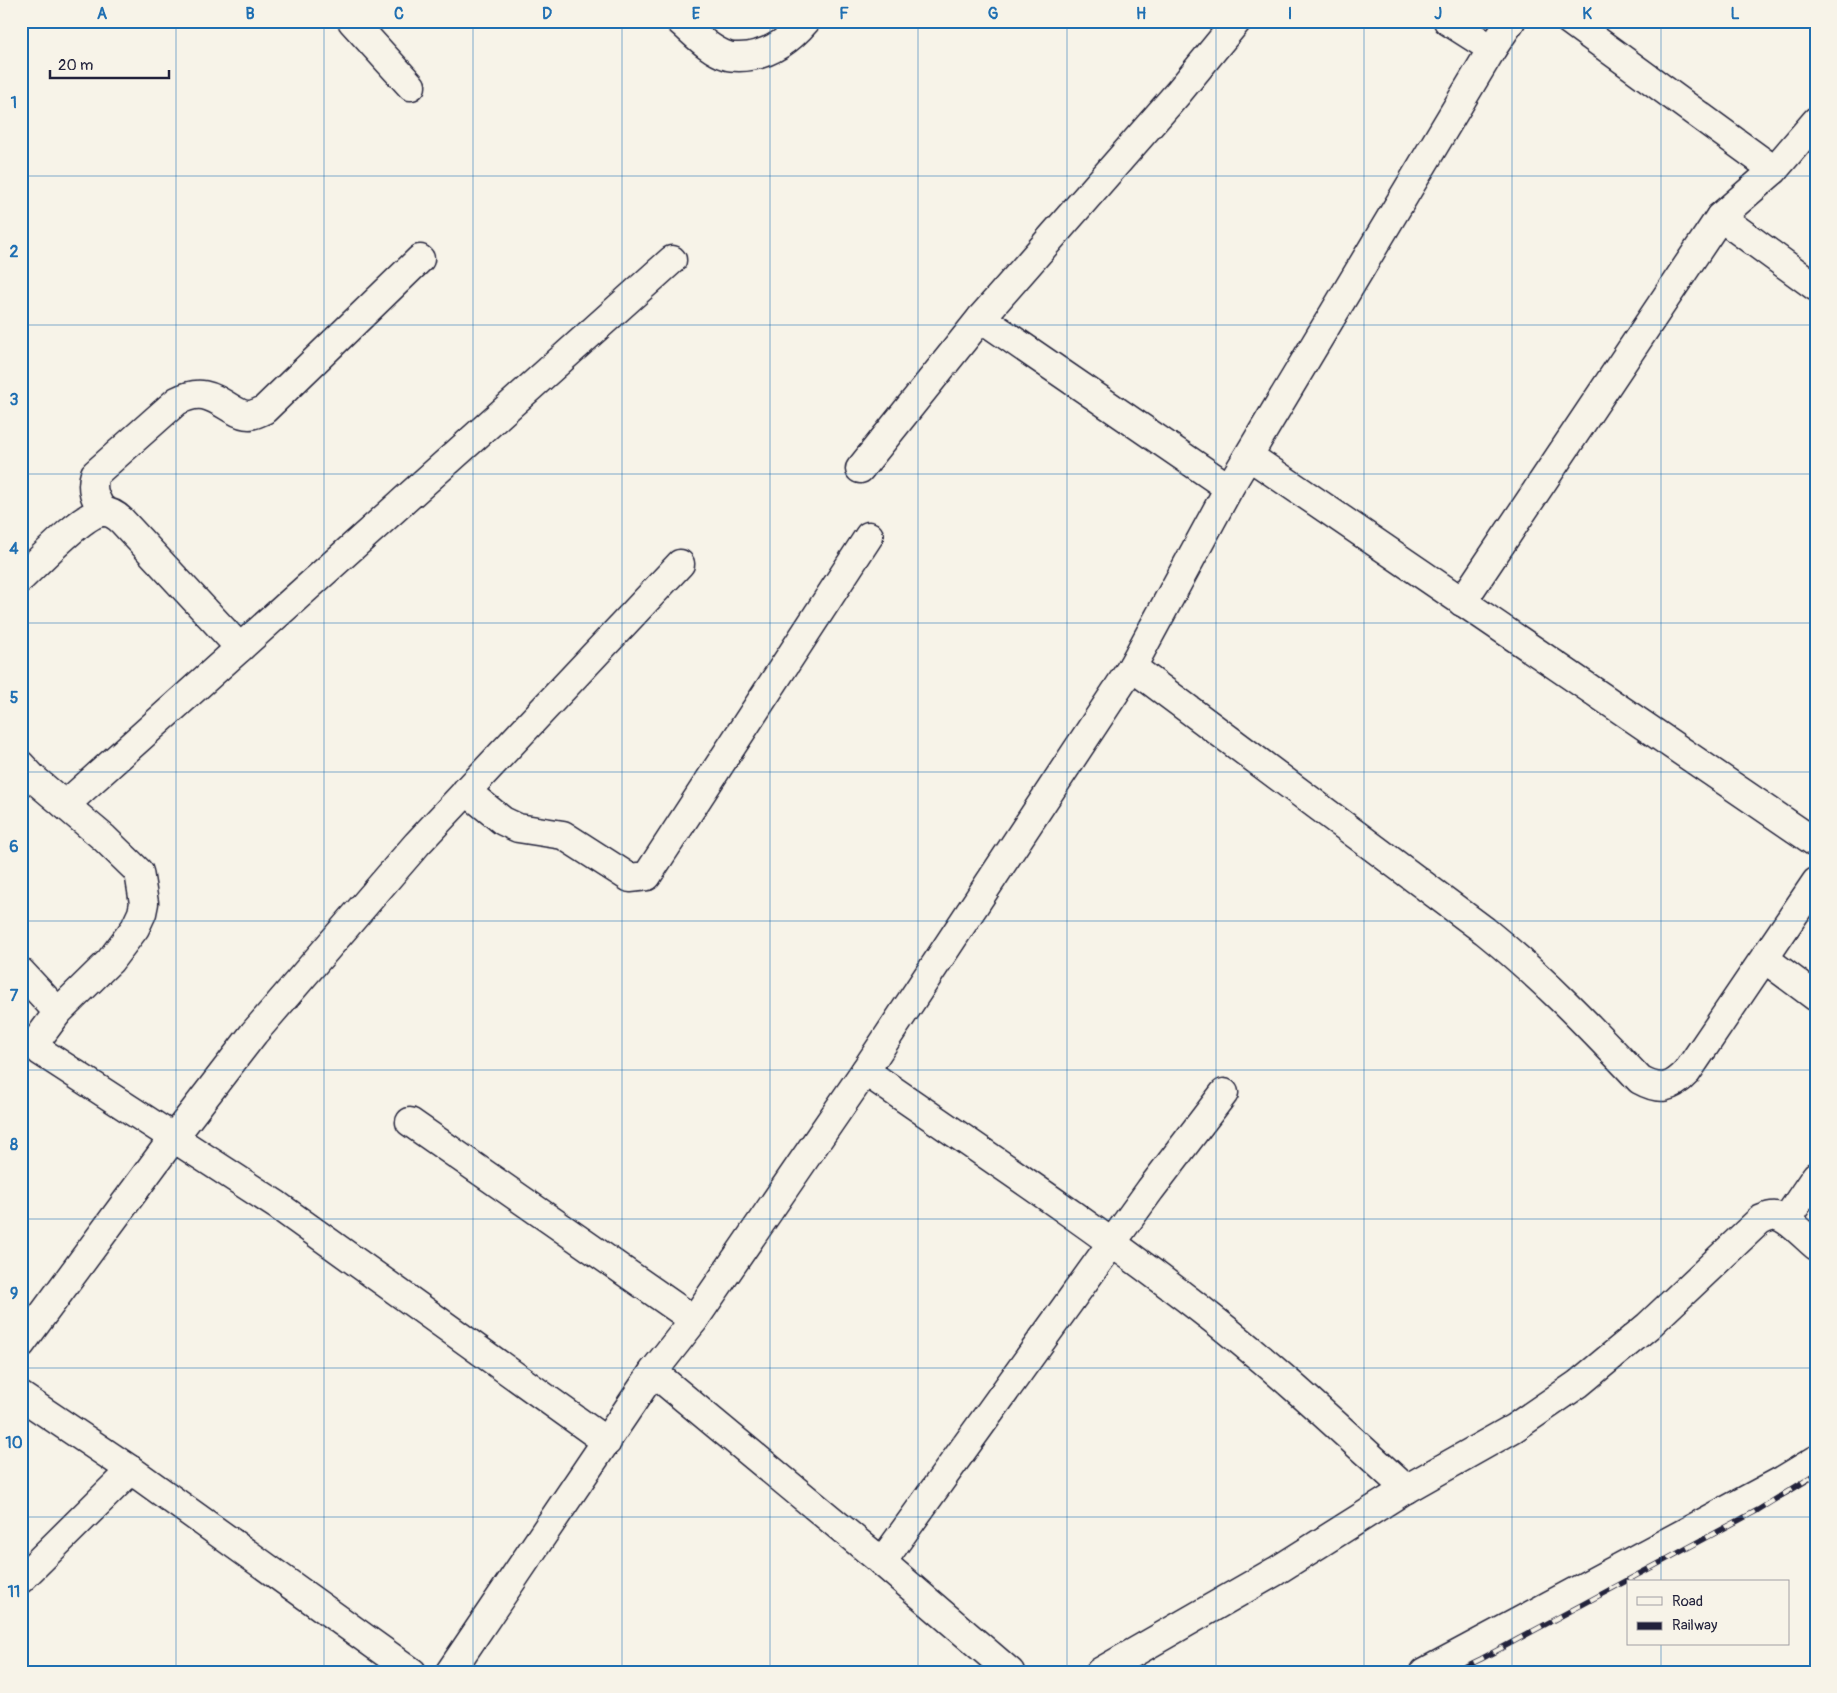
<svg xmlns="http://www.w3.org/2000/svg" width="1837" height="1693" viewBox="0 0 1837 1693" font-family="Pangolin,sans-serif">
<rect width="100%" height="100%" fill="#f7f3e8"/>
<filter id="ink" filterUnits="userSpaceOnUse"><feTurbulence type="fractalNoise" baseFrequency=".02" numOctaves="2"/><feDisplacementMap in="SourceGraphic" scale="10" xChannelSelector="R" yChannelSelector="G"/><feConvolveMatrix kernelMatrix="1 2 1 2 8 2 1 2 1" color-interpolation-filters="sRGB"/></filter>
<g filter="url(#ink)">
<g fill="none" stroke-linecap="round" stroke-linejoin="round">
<defs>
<g id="minor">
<path d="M352 21 411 86"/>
<path d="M680 21C695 34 709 50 728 56 731 57 736 57 739 57 767 57 788 42 806 21"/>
<path d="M1448 21 1492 49"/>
<path d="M1570 21 1774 170"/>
<path d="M1720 217 1816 287"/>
<path d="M981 318 1229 488"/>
<path d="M1249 456 1816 843"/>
<path d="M860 469 981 318 1178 93 1237 21"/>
<path d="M103 512C95 498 90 489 95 474L177 401C202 388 212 397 234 410 239 413 243 415 249 415 254 415 259 412 264 410L420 259"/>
<path d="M21 578C37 563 83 514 102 512 111 511 117 516 122 521L240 648"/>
<path d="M1462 602 1720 217 1774 170 1816 121"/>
<path d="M1132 667 1485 931C1542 977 1590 1027 1640 1080 1660 1091 1671 1089 1687 1072L1816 882"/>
<path d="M21 765 34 779 104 838 139 872 144 903 142 913 135 928 110 961 58 1012 38 1039 37 1044 40 1051 277 1205 607 1442"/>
<path d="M466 791 503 821 518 828 563 835 630 878 647 876 869 536"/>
<path d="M65 805 672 260"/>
<path d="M1765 959 1816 997"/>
<path d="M21 972 58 1012"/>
<path d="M865 1071C979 1150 1095 1227 1204 1312 1275 1367 1340 1429 1406 1489"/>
<path d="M410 1122 694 1320"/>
<path d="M1786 1220 1816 1176"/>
<path d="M21 1344 174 1137 254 1033 417 844 680 564"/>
<path d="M653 1372 882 1562 1010 1672"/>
<path d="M21 1396 131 1470 412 1672"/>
<path d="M882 1562 1150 1190 1224 1093"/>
<path d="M21 1579 131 1470"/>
<path d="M450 1672 653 1372 694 1320 865 1071 1132 667 1229 488 1492 49 1511 21"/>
<path d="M1100 1672 1276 1571 1406 1489 1514 1428 1578 1384 1648 1326 1760 1220C1765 1218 1770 1215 1776 1216 1788 1218 1806 1238 1816 1246"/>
<path d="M1425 1672 1783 1480 1816 1460"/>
</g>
</defs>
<use href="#minor" stroke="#22223b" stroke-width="31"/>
<use href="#minor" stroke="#f7f3e8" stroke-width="28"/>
<defs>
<path id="rail" d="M1454 1672 1481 1659 1758 1510 1816 1474"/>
</defs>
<use href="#rail" stroke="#22223b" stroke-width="5.5"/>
<use href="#rail" stroke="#f7f3e8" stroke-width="4" stroke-dasharray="11" stroke-linecap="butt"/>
</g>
</g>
<path fill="none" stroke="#1f6fb2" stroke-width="1" stroke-opacity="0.55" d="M176 21V1672M324 21V1672M473 21V1672M622 21V1672M770 21V1672M918 21V1672M1067 21V1672M1216 21V1672M1364 21V1672M1512 21V1672M1661 21V1582M21 176H1816M21 325H1816M21 474H1816M21 623H1816M21 772H1816M21 921H1816M21 1070H1816M21 1219H1816M21 1368H1816M21 1517H1816M1661 1644V1672"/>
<rect width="1837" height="1693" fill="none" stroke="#f7f3e8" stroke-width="55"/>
<rect x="1627" y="1580" width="162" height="65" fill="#f7f3e8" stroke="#a29fa3"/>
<rect x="1637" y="1597" width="25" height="8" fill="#f7f3e8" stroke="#a29fa3"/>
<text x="1672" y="1606" font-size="15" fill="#22223b">Road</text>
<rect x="1637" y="1622" width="25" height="8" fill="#22223b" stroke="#a29fa3"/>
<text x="1672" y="1630" font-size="15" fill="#22223b">Railway</text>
<path d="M50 70v8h119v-8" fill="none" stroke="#22223b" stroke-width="2.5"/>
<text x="58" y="70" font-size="15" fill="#22223b" stroke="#f7f3e8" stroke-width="4" paint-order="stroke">20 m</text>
<rect x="28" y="28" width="1782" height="1638" fill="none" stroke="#1f6fb2" stroke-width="2"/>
<g font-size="16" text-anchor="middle" font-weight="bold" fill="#1f6fb2">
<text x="102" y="19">A</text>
<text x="250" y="19">B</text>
<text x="399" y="19">C</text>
<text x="547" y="19">D</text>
<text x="696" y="19">E</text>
<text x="844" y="19">F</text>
<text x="993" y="19">G</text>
<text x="1141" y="19">H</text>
<text x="1290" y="19">I</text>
<text x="1438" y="19">J</text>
<text x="1587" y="19">K</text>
<text x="1735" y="19">L</text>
<text x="14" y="108">1</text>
<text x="14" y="257">2</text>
<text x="14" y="405">3</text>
<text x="14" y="554">4</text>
<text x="14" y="703">5</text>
<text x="14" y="852">6</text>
<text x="14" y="1001">7</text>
<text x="14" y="1150">8</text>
<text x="14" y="1299">9</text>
<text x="14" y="1448">10</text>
<text x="14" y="1597">11</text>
</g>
</svg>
